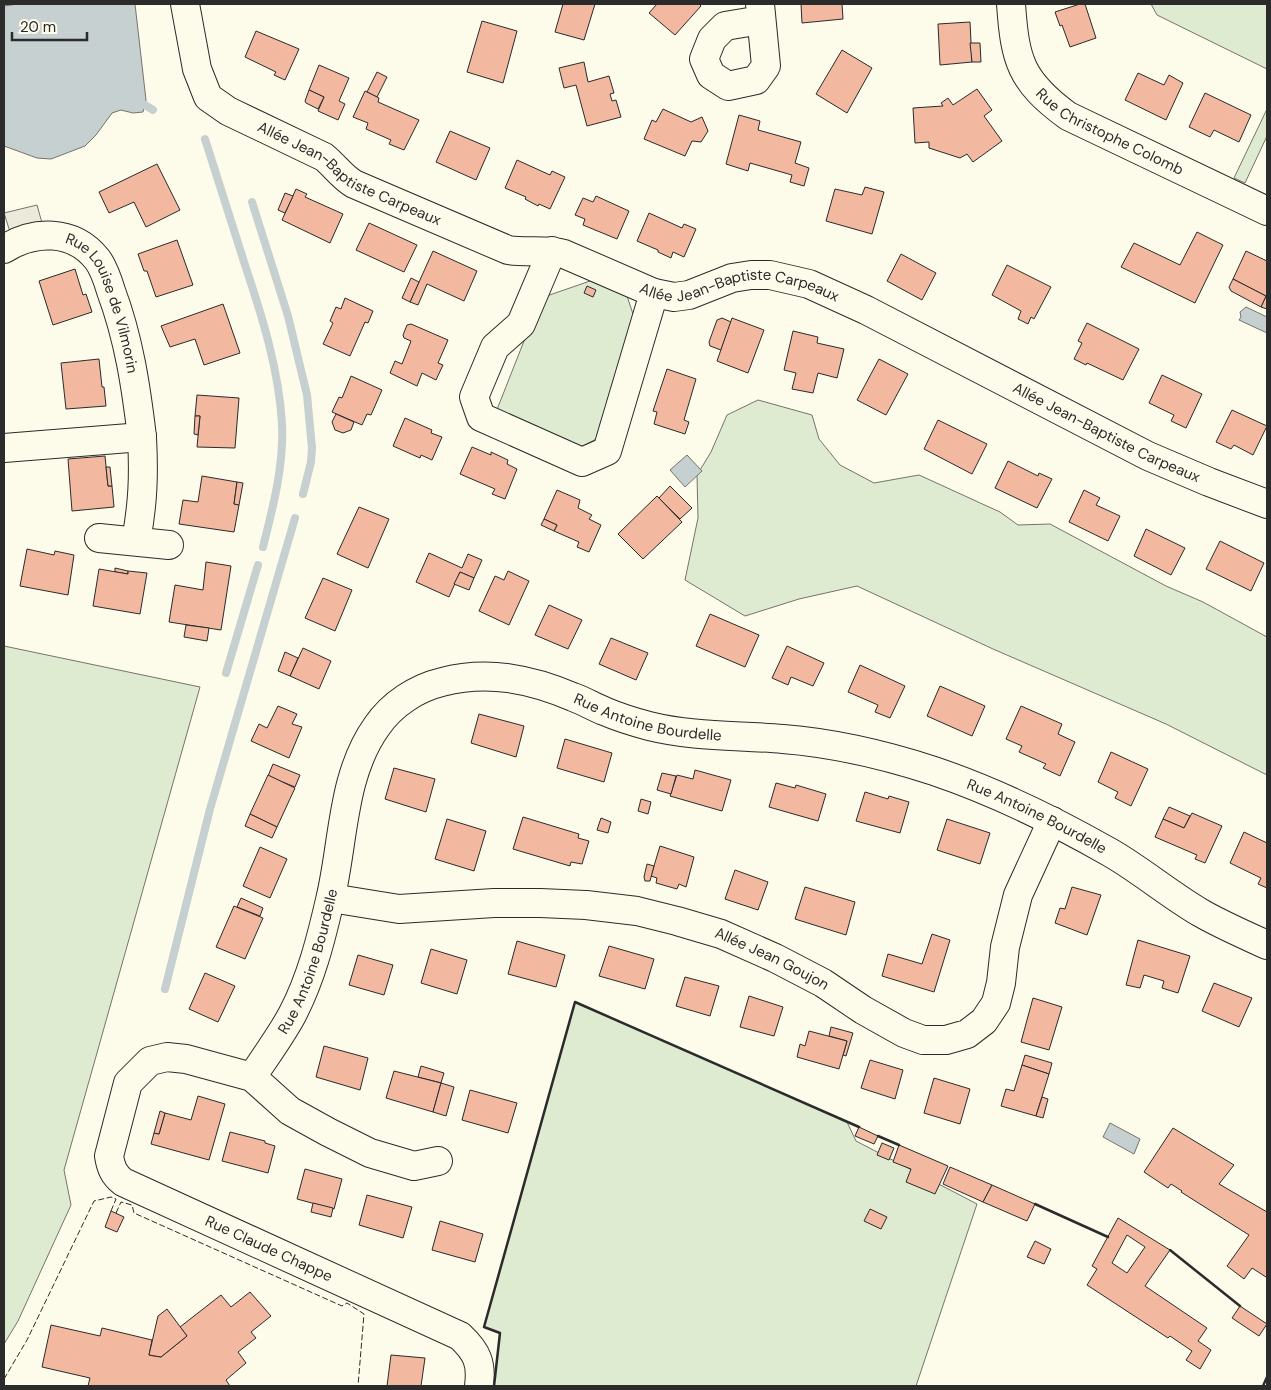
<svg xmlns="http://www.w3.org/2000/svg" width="1271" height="1390" viewBox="0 0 1271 1390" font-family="'DM Sans',sans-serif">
<rect width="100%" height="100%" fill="#fdfbea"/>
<g fill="#deebd1" stroke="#74746e">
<path d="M1151 4H1267V69L1157 15Z"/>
<path d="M1267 109V136L1245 183 1234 178Z"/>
<path d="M590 281 627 296 636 323 600 437 579 448 496 412 541 298Z"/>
<path d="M758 400 812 415 819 439 840 465 874 483 919 475 1000 512 1018 525 1050 524 1166 586 1203 602 1267 637V775L1166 724 993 649 857 586 799 599 745 616 685 580 698 518 697 475 711 452 727 415Z"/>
<path d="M4 646 200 687 64 1170 71 1205 18 1321 4 1344Z"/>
<path d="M575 1002 847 1122 856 1141 977 1204 916 1386H494L500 1333 484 1327Z"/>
</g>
<path fill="#eceadb" stroke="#74746e" d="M37 205 42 223 10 232 4 213Z"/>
<g fill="#c7d0d0" stroke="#74746e">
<path d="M18 4H135L146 100 143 112 133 113 121 110 112 113 96 135 85 146 51 159 37 158 4 146V6Z"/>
<path d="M1246 307 1267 317V333L1239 320 1241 317 1240 312Z"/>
<path d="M687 455 702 471 685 487 670 470Z"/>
<path d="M1110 1123 1140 1139 1134 1154 1103 1137Z"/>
</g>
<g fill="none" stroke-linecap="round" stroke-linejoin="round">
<g stroke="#c7d0d0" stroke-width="8">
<path d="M145 105 153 110"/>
<path d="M205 139C218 181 232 223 245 265 262 316 279 370 282 424 284 466 273 507 263 547"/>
<path d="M252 202 288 316 307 395 312 448 311 462 303 494"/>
<path d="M226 673 258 565"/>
<path d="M165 989 210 809 295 518"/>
</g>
</g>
<g fill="#f2b8a0" stroke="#2b2b2b" fill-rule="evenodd">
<path d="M563 4H595L584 40 555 32Z"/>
<path d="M657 4H699L701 6 675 35 649 13Z"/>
<path d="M801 4H842L843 19 802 23Z"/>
<path d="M1080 4H1085L1096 38 1070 47 1062 25 1060 26 1055 12Z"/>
<path d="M482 21 517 31 503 83 467 72Z"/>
<path d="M970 22 972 62 940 65 938 24Z"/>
<path d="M256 31 299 49 285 80 274 75 276 72 245 57Z"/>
<path d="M970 43H980L981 62H972Z"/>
<path d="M842 50 872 68 847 113 816 94Z"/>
<path d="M584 62 588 82 609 76 614 93 610 94 612 101 616 100 621 117 587 126 576 85 564 88 559 68Z"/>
<path d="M319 65 349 78 339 101 345 104 338 120 318 111 324 97 309 90Z"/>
<path d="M377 72 387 77 377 97 367 92Z"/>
<path d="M1138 73 1164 85 1169 75 1183 83 1166 120 1125 100Z"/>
<path d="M977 89 992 110 984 116 1002 141 973 162 967 154 960 158 929 148V142L915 143 913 108 943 106 941 103 948 98 953 105Z"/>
<path d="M309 90 324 97 318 109 306 103 305 101Z"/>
<path d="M365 91 379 98 378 102 419 120 404 150 389 144 391 140 366 129 368 123 353 117Z"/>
<path d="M1205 93 1251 115 1239 142 1214 130 1210 137 1189 127Z"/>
<path d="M663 109 691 122 702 117 708 131 701 142 692 141 685 156 644 139 652 120 656 122Z"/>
<path d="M739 115 760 121 758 130 801 142 795 163 809 168 804 186 790 182 792 175 750 163 748 171 726 164Z"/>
<path d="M450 131 490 148 476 180 436 162Z"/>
<path d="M517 160 550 175 552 171 565 177 550 209 539 204 538 206 525 199 526 197 505 188Z"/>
<path d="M157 164 180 210 146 227 134 202 109 213 99 192Z"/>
<path d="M865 187 884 192 872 234 826 221 835 189 862 195Z"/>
<path d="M296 189 307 194 305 197 343 214 330 243 282 220Z"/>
<path d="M285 193 293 196 285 213 278 210Z"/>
<path d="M596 196 629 211 617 239 583 225 585 219 575 215 583 198 593 202Z"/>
<path d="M649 213 682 228 684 224 696 229 684 257 673 252 671 258 658 252V250L637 241Z"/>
<path d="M369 223 417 245 404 272 356 250Z"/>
<path d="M1197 232 1223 245 1195 303 1121 267 1134 243 1180 265Z"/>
<path d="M177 240 193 285 156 297 147 271H144L138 254Z"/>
<path d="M433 251 477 271 464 301 427 284 418 305 410 302Z"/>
<path d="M1246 251 1267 261V309L1261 307 1266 296 1233 279Z"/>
<path d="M901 254 936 273 922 300 887 281Z"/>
<path d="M1007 265 1051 287 1034 319 1031 317 1028 324 1018 319 1021 311 992 295Z"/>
<path d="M75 269 83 295 86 294 92 312 53 325 39 281Z"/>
<path d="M411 278 419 282 410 302 402 298Z"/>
<path d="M1233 279 1266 296 1261 307 1231 291 1229 287Z"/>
<path d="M587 286 596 290 593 297 584 293Z"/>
<path d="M345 298 373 311 368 323 365 322 350 356 323 344 333 323 330 321 336 307 341 309Z"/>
<path d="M223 304 240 353 204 365 195 339 170 347 161 326Z"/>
<path d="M722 318 731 322 721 350 710 346 709 342 717 320Z"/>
<path d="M732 318 764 330 748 373 717 361Z"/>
<path d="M1087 323 1139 349 1123 380 1087 363 1086 365 1074 359 1082 343 1078 341Z"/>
<path d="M411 324 448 340 438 363 443 365 436 380 422 373 417 386 390 373 395 361 402 364 411 341 404 338 403 335 407 325Z"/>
<path d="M793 331 818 337 817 343 844 349 837 378 818 373 813 393 792 389 796 373 784 370Z"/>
<path d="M99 359 102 387H104L106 406 66 409 61 363Z"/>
<path d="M879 359 908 374 886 415 857 400Z"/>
<path d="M667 369 696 379 684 420 689 422 685 434 654 424 657 412 653 411Z"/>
<path d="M1162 375 1202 394 1186 428 1171 421 1174 415 1149 403Z"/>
<path d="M351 376 382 390 371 415 367 414 362 425 332 412 339 397 342 398Z"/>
<path d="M197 395 239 398 235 448 197 447 200 416H195Z"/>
<path d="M1232 410 1267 426 1253 455 1234 445 1231 449 1216 442Z"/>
<path d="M336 414 354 422 351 430 343 433 335 430 332 422Z"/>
<path d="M195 416H200L198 435 194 434Z"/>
<path d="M405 418 432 430 431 433 442 437 432 460 421 455 420 458 393 446Z"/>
<path d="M938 420 987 444 972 474 924 449Z"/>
<path d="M472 447 491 455V452L508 460 507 464 517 469 505 499 492 494 495 489 460 474Z"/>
<path d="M105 456 108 486H112L114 507 72 511 68 459Z"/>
<path d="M1008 461 1038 476 1039 473 1052 479 1037 508 995 488Z"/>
<path d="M106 467H110L112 486H108Z"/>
<path d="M202 476 237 482 234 504 239 505 234 532 179 524 183 500 198 502Z"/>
<path d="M237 482 243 483 239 505 234 504Z"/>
<path d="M670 486 692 508 680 519 659 498Z"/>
<path d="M557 490 580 500 578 508 592 515 589 519 601 525 589 552 577 547 579 542 554 531 557 525 544 519Z"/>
<path d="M1084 490 1100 498 1096 505 1120 516 1108 541 1069 522Z"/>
<path d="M657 496 682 522 643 559 618 534Z"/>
<path d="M359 507 389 519 368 568 337 554Z"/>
<path d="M544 519 557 525 554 531 541 525Z"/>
<path d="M1146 529 1185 548 1171 575 1134 556Z"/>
<path d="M1220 541 1264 563 1251 591 1206 569Z"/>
<path d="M27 549 54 555 55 551 74 555 68 595 20 586Z"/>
<path d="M429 553 462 568 468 554 482 560 474 578 460 572 449 597 416 582Z"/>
<path d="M206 562 231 566 221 630 169 622 175 585 203 590Z"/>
<path d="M115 568 128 571V574L115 572Z"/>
<path d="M99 569 128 574V571L147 573 140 614 93 606Z"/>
<path d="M508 571 529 581 509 625 479 611 495 576 504 580Z"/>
<path d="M460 572 474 578 469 590 454 584Z"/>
<path d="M323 578 352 590 335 631 305 618Z"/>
<path d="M549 605 582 620 568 649 535 635Z"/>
<path d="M710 614 759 635 745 667 696 646Z"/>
<path d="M186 625 209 628 207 641 184 637Z"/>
<path d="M611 638 648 653 636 680 599 664Z"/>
<path d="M787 646 824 663 813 686 791 677 788 685 772 678Z"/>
<path d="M303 648 331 661 319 689 290 676Z"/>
<path d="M285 652 298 658 290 676 278 671Z"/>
<path d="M860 665 905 686 890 718 875 712 878 705 848 692Z"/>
<path d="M940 686 985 706 972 736 927 716Z"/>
<path d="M278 706 297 714 292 724 302 727 289 758 251 741 259 724 267 728Z"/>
<path d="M1021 706 1062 724 1058 734 1075 742 1060 776 1043 768 1046 764 1019 752 1022 746 1006 739Z"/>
<path d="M479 714 524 726 516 757 471 743Z"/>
<path d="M565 739 612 753 604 782 557 768Z"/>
<path d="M1111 752 1148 769 1131 806 1115 798 1118 792 1098 782Z"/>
<path d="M273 764 300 775 295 787 268 776Z"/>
<path d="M394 768 435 779 426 812 385 799Z"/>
<path d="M695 770 731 780 722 811 670 796 677 775 693 779Z"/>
<path d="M662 773 676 776 671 794 657 790Z"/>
<path d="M268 775 295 788 277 827 250 814Z"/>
<path d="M776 783 795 788 796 785 826 794 818 821 769 807Z"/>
<path d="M865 792 888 799 889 796 909 802 900 833 856 821Z"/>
<path d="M641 799 651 802 648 814 638 811Z"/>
<path d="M1169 807 1190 816 1184 828 1163 819Z"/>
<path d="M1192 813 1222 826 1205 863 1195 859 1197 855 1155 837 1163 819 1184 828Z"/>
<path d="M250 814 277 827 272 838 245 826Z"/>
<path d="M523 817 579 834 578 838 589 841 582 864 571 862 570 866 513 849Z"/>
<path d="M601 818 611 822 608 833 597 830Z"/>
<path d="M447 819 486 831 474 871 435 859Z"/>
<path d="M947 819 990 833 980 864 937 850Z"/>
<path d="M1244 832 1267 843V888L1258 884 1261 878 1230 863Z"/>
<path d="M660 846 694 857 686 887 679 884 677 889 656 883 657 878 651 876Z"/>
<path d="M260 847 287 859 270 898 243 886Z"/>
<path d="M647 864 654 866 650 881H645L644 877Z"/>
<path d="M735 870 768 882 758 910 725 899Z"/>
<path d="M805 887 855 902 846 935 795 919Z"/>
<path d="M1072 887 1101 895 1087 935 1055 923 1060 908 1065 909Z"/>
<path d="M241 898 263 908 260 916 237 907Z"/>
<path d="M234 906 263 918 245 959 216 947Z"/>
<path d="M932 934 950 940 934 992 882 976 888 954 922 964Z"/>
<path d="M1138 940 1190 956 1178 993 1162 988 1164 981 1144 975 1140 988 1126 985Z"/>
<path d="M517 941 565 955 556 987 508 974Z"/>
<path d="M609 946 654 959 645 989 599 976Z"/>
<path d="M431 949 467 960 457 994 421 983Z"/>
<path d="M358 955 393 965 384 995 349 985Z"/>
<path d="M205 973 235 986 218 1022 189 1009Z"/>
<path d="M685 977 719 986 710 1016 676 1006Z"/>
<path d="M1214 983 1252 998 1239 1027 1202 1011Z"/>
<path d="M749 996 783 1007 774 1036 740 1027Z"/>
<path d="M1033 998 1062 1007 1049 1050 1021 1042Z"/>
<path d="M831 1027 853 1033 846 1056 843 1055 847 1041 829 1036Z"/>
<path d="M809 1031 847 1041 839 1069 797 1057 800 1044 805 1046Z"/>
<path d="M324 1046 368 1058 360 1090 316 1077Z"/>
<path d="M1025 1055 1052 1063 1049 1074 1022 1065Z"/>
<path d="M870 1060 903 1070 895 1099 861 1088Z"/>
<path d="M1022 1065 1049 1074 1036 1116 1001 1106 1006 1089 1014 1091Z"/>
<path d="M421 1066 444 1073 441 1083 418 1077Z"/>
<path d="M394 1071 441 1083 433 1112 386 1098Z"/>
<path d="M934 1078 970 1089 960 1124 924 1113Z"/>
<path d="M441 1083 454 1087 446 1116 433 1112Z"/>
<path d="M470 1090 517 1103 508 1133 462 1120Z"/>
<path d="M198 1096 225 1104 209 1160 151 1144 154 1133 159 1134 165 1113 191 1120Z"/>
<path d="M1042 1097 1048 1099 1043 1118 1036 1116Z"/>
<path d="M160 1111 165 1113 159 1134 154 1133Z"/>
<path d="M859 1127 878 1136 874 1144 855 1136Z"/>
<path d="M1173 1128 1234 1165 1219 1184 1267 1212V1275L1266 1277 1252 1268 1244 1279 1227 1266 1249 1235 1181 1192 1182 1191 1171 1184 1168 1188 1144 1172Z"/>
<path d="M230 1132 265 1141V1143L275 1146 268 1173 222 1161Z"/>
<path d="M882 1143 894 1148 889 1160 877 1155Z"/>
<path d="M899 1145 948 1166 935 1194 906 1182 911 1169 893 1162Z"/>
<path d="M950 1167 992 1185 983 1202 943 1184Z"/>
<path d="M305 1169 342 1179 334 1209 297 1199Z"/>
<path d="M992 1185 1035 1204 1027 1221 983 1202Z"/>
<path d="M367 1195 412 1207 403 1238 359 1225Z"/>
<path d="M313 1203 333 1208 331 1217 311 1212Z"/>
<path d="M870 1209 887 1217 881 1229 864 1221Z"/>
<path d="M111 1211 124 1217 117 1232 105 1227Z"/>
<path d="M1118 1218 1170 1250 1145 1286 1207 1328 1198 1341 1211 1350 1200 1369 1186 1360 1192 1351 1170 1336 1168 1338 1087 1285 1097 1269 1092 1266ZM1127 1235 1145 1247 1127 1273 1112 1263Z"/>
<path d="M440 1221 483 1234 475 1262 432 1250Z"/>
<path d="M1035 1241 1051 1249 1044 1264 1027 1257Z"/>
<path d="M250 1292 271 1316 251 1332 256 1338 238 1352 246 1363 226 1380 230 1386H88L90 1378 42 1367 51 1325 100 1336 102 1328 152 1340 149 1355 161 1357 187 1336 180 1327 221 1295 231 1307Z"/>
<path d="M1240 1306 1267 1324 1259 1336 1232 1318Z"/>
<path d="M167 1309 187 1336 161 1357 149 1355 158 1316Z"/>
<path d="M391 1355 425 1358 421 1386H387Z"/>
</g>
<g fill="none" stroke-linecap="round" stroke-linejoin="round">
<defs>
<g id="minor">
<path id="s1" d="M185 4 197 69 208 97 228 111 324 157C335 166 342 177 354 184L508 250C527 253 546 249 564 254L654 293 674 297 689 295 732 278 751 275H770L809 284 866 310 1148 456 1209 482 1267 504"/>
<path d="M760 4 766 66 756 80 728 86 711 75 704 59 712 39 725 26 761 20"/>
<path id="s2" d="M1011 4C1015 60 1020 81 1068 116L1267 211"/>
<path id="s3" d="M4 249C34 230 73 229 97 259 104 268 108 281 111 291 129 339 136 387 142 437L4 448"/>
<path d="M552 251 521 324 495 347 474 397 481 417 582 462 607 451 654 293"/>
<path d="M99 538 169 545"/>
<path d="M136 541C143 503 144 475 142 437"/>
<path id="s4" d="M331 898 399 909 494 903H540L586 905 637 911 677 921 721 934 775 958 823 983 863 1010 904 1033 923 1040H946L967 1034 984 1021 996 1003 1001 983 1005 947 1018 895 1052 821"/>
<path id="s5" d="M252 1077C265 1057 280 1037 292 1015 311 979 321 939 330 900 344 843 341 776 377 726 392 704 417 688 442 682 488 670 531 679 573 697 584 701 594 707 604 711 618 717 634 722 649 726 693 737 738 735 783 739 834 743 885 755 934 771 996 792 1055 821 1111 853 1142 871 1170 895 1201 913 1222 925 1245 935 1267 945"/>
<path id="s6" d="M438 1161 414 1166 370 1153 328 1132 290 1111 252 1077 186 1059 167 1057 150 1061 128 1083 109 1156C111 1168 114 1175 123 1182L460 1336C477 1352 482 1363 479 1386"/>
</g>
</defs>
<use href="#minor" stroke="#2b2b2b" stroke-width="30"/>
<use href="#minor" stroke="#fdfbea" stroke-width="28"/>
<g stroke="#2b2b2b" stroke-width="1" stroke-dasharray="6 2.5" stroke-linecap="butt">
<path d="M116 1213 121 1202 132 1205 134 1213 342 1306 347 1303 364 1314 358 1386"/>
<path d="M4 1379 27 1340 94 1201 111 1197 116 1199 111 1211"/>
</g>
<g stroke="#2b2b2b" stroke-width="2.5">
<path d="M878 1136 899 1145"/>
<path d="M1035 1204 1108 1237"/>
<path d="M1170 1250 1240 1306"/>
<path d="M494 1386 500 1333 484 1327 575 1002 859 1127"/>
<path d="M1263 1386 1267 1377"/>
</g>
</g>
<g text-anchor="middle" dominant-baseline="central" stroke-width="4" stroke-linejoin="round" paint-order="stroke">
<g font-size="15" fill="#2b2b2b" stroke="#fdfbea">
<text stroke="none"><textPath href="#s2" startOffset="176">Rue Christophe Colomb</textPath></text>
<text stroke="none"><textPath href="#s1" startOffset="258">Allée Jean-Baptiste Carpeaux</textPath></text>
<text stroke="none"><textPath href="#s1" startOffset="678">Allée Jean-Baptiste Carpeaux</textPath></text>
<text stroke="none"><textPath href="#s3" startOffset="144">Rue Louise de Vilmorin</textPath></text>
<text stroke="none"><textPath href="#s1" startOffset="1082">Allée Jean-Baptiste Carpeaux</textPath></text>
<text stroke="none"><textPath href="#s5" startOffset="670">Rue Antoine Bourdelle</textPath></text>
<text stroke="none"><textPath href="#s5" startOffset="1075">Rue Antoine Bourdelle</textPath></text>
<text stroke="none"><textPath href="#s5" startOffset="130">Rue Antoine Bourdelle</textPath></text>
<text stroke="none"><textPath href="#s4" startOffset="451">Allée Jean Goujon</textPath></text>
<text stroke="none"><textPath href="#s6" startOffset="614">Rue Claude Chappe</textPath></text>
</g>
</g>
<rect width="1271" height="1390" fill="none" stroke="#2b2b2b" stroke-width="10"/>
<path d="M12 32v8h75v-8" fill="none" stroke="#2b2b2b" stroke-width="2.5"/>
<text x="20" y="32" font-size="15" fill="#2b2b2b" stroke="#fdfbea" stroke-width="4" paint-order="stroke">20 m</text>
</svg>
